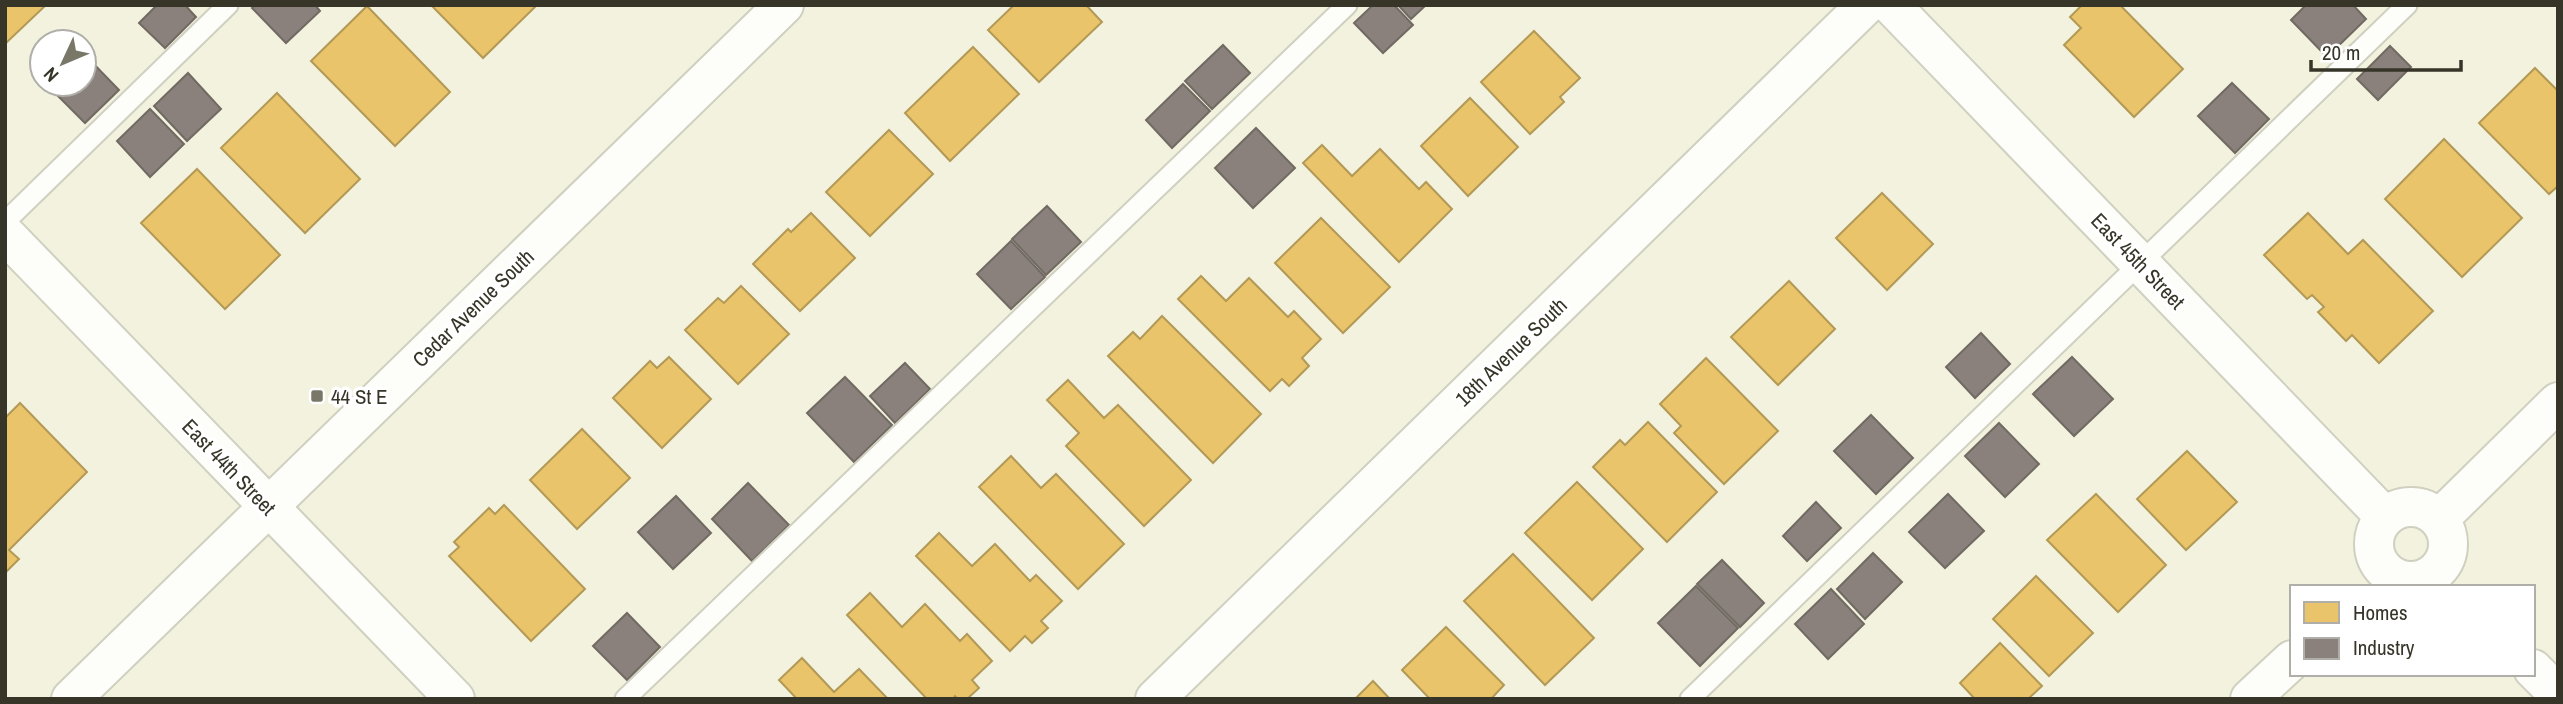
<svg xmlns="http://www.w3.org/2000/svg" width="2563" height="704" viewBox="0 0 2563 704" font-family="'Archivo Narrow',sans-serif">
<rect width="100%" height="100%" fill="#f2f2de"/>
<g fill="#e9c46a" stroke="#b39956" stroke-width="2">
<path d="M5 5H46L5 44Z"/>
<path d="M431 5H537L483 58Z"/>
<path d="M1014 5H1086L1102 22 1039 82 988 30Z"/>
<path d="M2082 5H2120L2183 69 2134 117 2064 45 2081 28 2070 17Z"/>
<path d="M367 6 450 92 395 146 311 61Z"/>
<path d="M1534 31 1580 78 1560 97 1564 102 1530 134 1481 82Z"/>
<path d="M973 47 1019 94 950 161 905 113Z"/>
<path d="M2535 68 2558 91V186L2549 194 2479 123Z"/>
<path d="M277 93 360 179 305 233 221 148Z"/>
<path d="M1470 98 1518 147 1468 196 1421 146Z"/>
<path d="M889 130 933 174 870 236 826 192Z"/>
<path d="M2444 139 2522 218 2462 277 2385 199Z"/>
<path d="M1322 145 1352 176 1380 149 1419 189 1426 182 1452 209 1399 262 1303 163Z"/>
<path d="M197 169 280 255 225 309 141 223Z"/>
<path d="M1882 193 1933 244 1887 290 1836 238Z"/>
<path d="M811 213 855 258 800 311 753 264 788 229 791 232Z"/>
<path d="M2308 213 2348 254 2363 240 2433 311 2379 363 2352 335 2346 341 2318 312 2324 307 2312 295 2307 299 2264 255Z"/>
<path d="M1321 218 1390 287 1343 333 1275 263Z"/>
<path d="M1201 276 1226 301 1249 278 1288 317 1294 311 1321 339 1302 358 1309 366 1289 386 1282 379 1270 391 1178 299Z"/>
<path d="M1789 281 1835 329 1778 385 1731 337Z"/>
<path d="M741 286 789 334 738 384 685 330 718 298 724 303Z"/>
<path d="M1162 316 1261 414 1213 463 1108 356 1133 332 1140 339Z"/>
<path d="M669 357 711 399 662 448 613 398 650 361 657 368Z"/>
<path d="M1706 358 1778 431 1724 484 1674 433 1681 426 1660 404Z"/>
<path d="M1068 380 1104 418 1118 405 1191 480 1144 526 1066 446 1079 433 1047 400Z"/>
<path d="M20 403 87 472 9 550 19 559 5 573V418Z"/>
<path d="M1648 422 1717 492 1667 542 1593 467 1620 440 1625 445Z"/>
<path d="M582 429 630 478 577 529 530 480Z"/>
<path d="M2187 451 2237 502 2186 550 2137 499Z"/>
<path d="M1011 456 1041 488 1056 474 1124 544 1078 589 979 487Z"/>
<path d="M1577 482 1643 549 1592 600 1525 533Z"/>
<path d="M2096 494 2166 565 2118 612 2047 540Z"/>
<path d="M504 505 585 589 531 641 449 556 459 547 454 542 489 508 495 514Z"/>
<path d="M939 533 972 566 995 544 1030 581 1036 575 1062 601 1041 621 1048 628 1032 643 1025 636 1010 651 916 556Z"/>
<path d="M1513 554 1594 638 1545 685 1464 601Z"/>
<path d="M2036 576 2093 633 2049 676 1993 619Z"/>
<path d="M870 593 902 627 925 604 960 641 967 634 992 661 972 680 979 688 967 699H958L955 696 953 699H927L847 615Z"/>
<path d="M1446 627 1504 685 1491 699H1430L1402 670Z"/>
<path d="M2000 643 2042 686 2028 699H1975L1960 683Z"/>
<path d="M802 658 834 692 859 669 888 699H797L779 680Z"/>
<path d="M1373 681 1390 699H1355Z"/>
</g>
<g fill="#8a817c" stroke="#716a63" stroke-width="2">
<path d="M157 5H185L196 17 165 48 139 23Z"/>
<path d="M255 5H315L320 11 286 43 252 8Z"/>
<path d="M1373 5H1394L1413 25 1383 53 1354 23Z"/>
<path d="M1398 5H1426L1411 19Z"/>
<path d="M2306 5H2353L2366 19 2327 57 2291 20Z"/>
<path d="M1223 45 1250 73 1212 109 1185 81Z"/>
<path d="M2390 46 2411 67 2378 100 2357 79Z"/>
<path d="M85 55 119 90 85 123 50 88 54 84H84Z"/>
<path d="M188 73 221 109 187 141 154 106Z"/>
<path d="M2232 83 2269 119 2235 153 2198 116Z"/>
<path d="M1183 84 1210 111 1172 148 1146 120Z"/>
<path d="M150 109 184 144 150 177 117 141Z"/>
<path d="M1256 128 1295 168 1253 208 1215 168Z"/>
<path d="M1047 206 1081 242 1046 275 1012 239Z"/>
<path d="M1011 241 1045 277 1011 309 977 274Z"/>
<path d="M1981 333 2010 364 1975 398 1946 367Z"/>
<path d="M2072 357 2113 399 2074 436 2033 394Z"/>
<path d="M905 363 930 389 895 423 870 396Z"/>
<path d="M845 377 892 425 854 462 807 413Z"/>
<path d="M1871 415 1913 458 1876 494 1834 451Z"/>
<path d="M1999 423 2039 464 2005 497 1965 456Z"/>
<path d="M748 483 789 525 752 561 712 519Z"/>
<path d="M1948 494 1984 531 1945 568 1909 532Z"/>
<path d="M676 496 711 533 673 569 638 532Z"/>
<path d="M1816 502 1841 528 1807 561 1783 536Z"/>
<path d="M1873 553 1902 582 1865 619 1837 589Z"/>
<path d="M1722 560 1764 603 1740 627 1697 584Z"/>
<path d="M1696 586 1738 628 1700 666 1658 623Z"/>
<path d="M1831 589 1864 624 1828 659 1795 624Z"/>
<path d="M627 613 660 647 627 680 593 646Z"/>
</g>
<g fill="none" stroke-linecap="round" stroke-linejoin="round">
<defs>
<g id="lane">
<path d="M5 222 228 5"/>
<path d="M625 699 1347 5"/>
<path d="M1690 699 2407 5"/>
</g>
<g id="street">
<path d="M1891 5 2385 517"/>
<path d="M5 234 455 699"/>
<circle cx="2411" cy="544" r="37"/>
<path d="M2439 519 2558 402"/>
<path d="M2533 669 2558 694"/>
<path d="M1155 699 1866 5"/>
<path d="M2250 699 2292 660"/>
</g>
<path id="secondary" d="M71 699 784 5"/>
</defs>
<use href="#lane" stroke="#d0d0c0" stroke-width="23"/>
<use href="#street" stroke="#d0d0c0" stroke-width="42"/>
<use href="#secondary" stroke="#d0d0c0" stroke-width="42"/>
<use href="#lane" stroke="#fdfdfa" stroke-width="19"/>
<use href="#street" stroke="#fdfdfa" stroke-width="38"/>
<use href="#secondary" stroke="#fdfdfa" stroke-width="38"/>
</g>
<rect fill="#787768" stroke="#fff" stroke-width="2.5" x="310" y="389" width="14" height="14" rx="3.5"/>
<g text-anchor="middle" dominant-baseline="central" stroke-width="7" stroke-linejoin="round" paint-order="stroke">
<g font-size="21" fill="#363528" stroke="#fff">
<text transform="translate(2138 261) rotate(46)">East 45th Street</text>
<text transform="translate(473 308) rotate(-44)">Cedar Avenue South</text>
<text transform="translate(1511 352) rotate(-44)">18th Avenue South</text>
<text transform="translate(229 467) rotate(46)">East 44th Street</text>
</g>
<g font-size="21" fill="#363528" stroke="#fff" text-anchor="start">
<text x="331" y="396">44 St E</text>
</g>
</g>
<rect width="2563" height="704" fill="none" stroke="#363528" stroke-width="14"/>
<rect x="2290" y="585" width="245" height="91" fill="#ffffff" stroke="#afaea9" stroke-width="2"/>
<rect x="2304" y="602" width="35" height="21" fill="#e9c46a" stroke="#afaea9" stroke-width="2"/>
<text x="2353" y="620" font-size="21" fill="#363528">Homes</text>
<rect x="2304" y="638" width="35" height="21" fill="#8a817c" stroke="#afaea9" stroke-width="2"/>
<text x="2353" y="655" font-size="21" fill="#363528">Industry</text>
<g transform="translate(63 63) rotate(226)"><circle r="33" fill="#ffffff" stroke="#afaea9" stroke-width="2"/>
<path d="M0-5L12 26L0 18L-12 26Z" fill="#787768"/>
<text y="-10" font-size="19" font-weight="bold" text-anchor="middle" fill="#363528">N</text>
</g>
<path d="M2311 60v10h150v-10" fill="none" stroke="#363528" stroke-width="3.5"/>
<text x="2322" y="60" font-size="21" fill="#363528" stroke="#ffffff" stroke-width="5" paint-order="stroke">20 m</text>
</svg>
